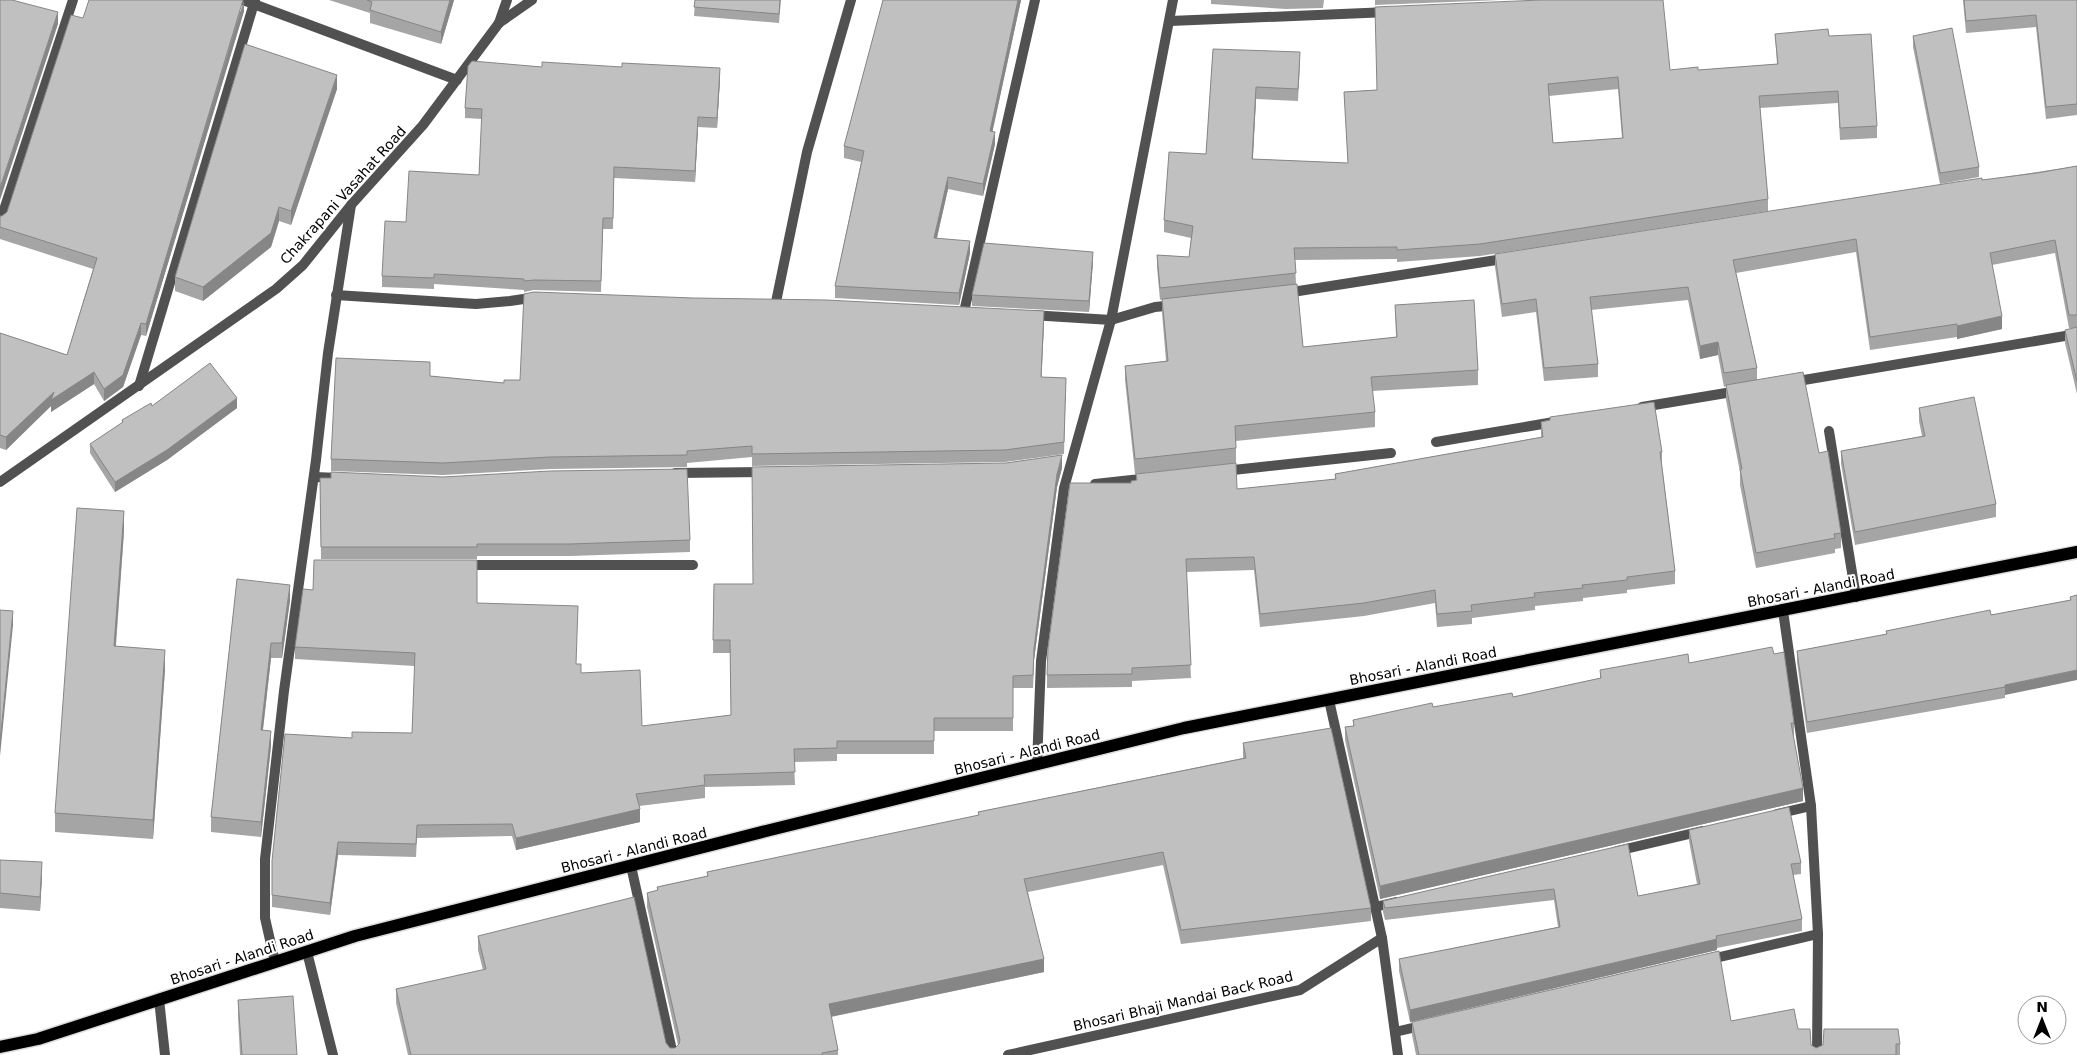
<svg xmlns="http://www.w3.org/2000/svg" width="2077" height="1055" viewBox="0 0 2077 1055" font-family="'DejaVu Sans',sans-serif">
<rect width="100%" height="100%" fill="#fff"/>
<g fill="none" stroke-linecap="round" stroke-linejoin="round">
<defs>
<path id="primary" d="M0 1047 38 1039 355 936 766 831 1184 728 2077 552"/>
</defs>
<use href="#primary" stroke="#dbdbdb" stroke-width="15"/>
<g stroke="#515151" stroke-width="10">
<path d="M1224 471 1391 453"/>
<path d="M1095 484 1150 478"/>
<path d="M307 952 333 1055"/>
<path d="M159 999 165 1055"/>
</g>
<g stroke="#515151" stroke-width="10">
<path d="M243 0 457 80"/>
<path d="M1170 21 1389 12"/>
<path d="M499 23 507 0"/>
<path d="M0 222 73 0"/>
<path d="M1286 293 1509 258"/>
<path d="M336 295 476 304 510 301 537 297"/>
<path d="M776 302 807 152 851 0"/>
<path d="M964 312 1035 0"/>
<path d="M1031 315 1111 320 1155 307 1175 305"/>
<path d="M1792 382 2077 334"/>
<path d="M139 386 255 0"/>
<path d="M1642 407 1738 391"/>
<path d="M1829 431 1856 597"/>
<path d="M1436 442 1554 422"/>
<path d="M675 473 765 472"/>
<path d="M314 477 340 478"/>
<path d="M0 482 276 289 303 265 351 205 423 125 499 23 532 0"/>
<path d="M463 565H693"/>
<path d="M1783 611 1811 806 1818 934 1817 1055"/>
<path d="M1329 700 1382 938 1398 1055"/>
<path d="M1037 765 1041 661 1064 488 1111 320 1173 0"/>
<path d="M1777 814 1811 806"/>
<path d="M1617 851 1702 831"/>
<path d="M631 866 673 1055"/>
<path d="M1375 907 1396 902"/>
<path d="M1707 960 1818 934"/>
<path d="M275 962 265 918V859L284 691 316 460 328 353 351 205"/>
<path d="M1395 1032 1425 1025"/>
<path d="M1008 1055 1300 990 1382 938"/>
</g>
<use href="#primary" stroke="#000" stroke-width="12"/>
</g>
<g fill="#a5a5a5" fill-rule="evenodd">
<path d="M329 0H454L441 44 370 23V13Z"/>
<path d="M695 0H781L779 23 694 16Z"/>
<path d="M883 0H1021L992 132 995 144 983 196 948 189 937 238 970 253 959 305 835 298V286L861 162 844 158V146Z"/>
<path d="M1211 0H1324L1323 8 1286 9 1211 4Z"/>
<path d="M1375 0H1500L1375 5Z"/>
<path d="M1963 0H2077V115L2046 119 2036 27 1966 33Z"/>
<path d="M244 11 146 336 141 335 123 387 104 401 94 384 51 412V406L6 450 0 448V333L67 355 93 269 0 239V216H2L7 212 83 18Z"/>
<path d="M1775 34 1829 36 1877 126V138L1840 140 1838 103 1760 108 1768 199V211L1480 256 1397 262V259L1295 260 1296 284 1303 347 1396 337 1395 305 1478 370V385L1372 391 1375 412V427L1236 441V463L1135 474 1125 380V366L1166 361 1162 313V299L1160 300 1157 267V255L1189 257 1191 238 1164 232V220L1206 154 1213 49 1300 64 1298 101 1256 99 1253 159 1348 163 1344 92 1670 70H1698L1777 64ZM1618 89 1622 138 1553 143 1549 96Z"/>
<path d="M1913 36 1979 167V177L1940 184 1913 47Z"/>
<path d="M542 67 720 79 717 128 698 127 695 182 614 178 613 229H603L601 292 534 290 524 292V290L434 284V289L382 287V276L406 222 479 175 482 119 465 118V108Z"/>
<path d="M337 89 291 225 279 221 271 247 203 301 175 291V277Z"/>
<path d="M2077 166V394L2065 343V330L2075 328H2069L2055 253 1992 265 2002 329 1957 339V337L1870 350 1856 252 1736 273 1757 368V380L1819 453 1841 533V548L1835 549V553L1756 568 1740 485V472L1726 400V386L1724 387 1718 355 1700 359 1688 300 1591 310 1598 364V377L1544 381 1536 312 1502 317 1495 267V254Z"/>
<path d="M1093 262 1089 312 972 306V295Z"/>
<path d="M1044 323 1041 377 1066 378 1064 454 1005 462 752 466V457L687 463V467L550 469 443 475 331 471V459L430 376 504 383 520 380Z"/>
<path d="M152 406 237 408 167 460 115 492 90 453V444L122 423V420Z"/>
<path d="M1919 408 1996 504V517L1855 545 1841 464V451L1922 436 1919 421Z"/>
<path d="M1550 417 1662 452V465L1675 571V584L1627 590V593L1583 598V601L1535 606V610L1472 618V624L1437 627 1435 603 1364 616 1260 627 1254 570 1186 572 1191 678 1132 681V687L1047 688V675L1131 483 1136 480V474L1237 489 1335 479V474L1541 437V422L1550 420Z"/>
<path d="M1062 468 1057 487 1034 660 1033 688H1013V731H934V754H837V761L794 762 795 785 705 787V798L639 806 640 822 516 850 512 836 417 838 416 857 338 855 330 915 272 907V861L352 738 412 733 415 666 295 659V647L477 603 577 664 581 673 642 726 731 715 730 653H713L714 584H753Z"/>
<path d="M320 478 690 540V552L570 556H477V559H321Z"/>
<path d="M124 531 116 646 165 669 153 839 55 832V813Z"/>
<path d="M237 579 290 600 282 658H271L263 730 271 746 261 837 211 832V817Z"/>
<path d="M2077 595 2005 695V698L1807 733 1797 662V651L1886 634V631L1991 615 2070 600V597Z"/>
<path d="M1774 654 1794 723V735H1793L1803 801 1380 899 1345 740V727L1353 726V720L1433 707 1513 697 1600 678V670L1689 663Z"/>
<path d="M1243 743 1371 908V921L1181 944 1163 865 1028 892 1044 972 831 1017 838 1050V1055H408L396 1003V989L483 970 478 950V936L666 1043 670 1048H675L678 1045 647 907V893L657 891V887L707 876V872L978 816V812L1243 758Z"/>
<path d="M1689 830 1801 863V874L1793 875 1802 919V931L1717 948V950L1410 1022 1399 971V959L1558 927 1554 900 1385 920 1383 912V901L1628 844 1638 896 1697 884 1689 841Z"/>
<path d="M0 860 42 876 40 911 0 908Z"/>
<path d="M238 1000 297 1055H240L238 1017Z"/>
<path d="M1731 1021 1798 1029 1811 1045 1816 1048 1900 1044V1055H1416L1412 1035V1022Z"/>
</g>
<g fill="#868686">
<path d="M244 0V11L146 336V324Z"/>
<path d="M450 0H454L441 44V32Z"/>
<path d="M1018 0H1021L990 143V131Z"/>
<path d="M58 12V24L0 200V188Z"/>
<path d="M720 68V79L717 128V118Z"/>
<path d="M337 75V89L291 225V211Z"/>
<path d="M1256 87V99L1252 171V159Z"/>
<path d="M698 117V127L695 182V171Z"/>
<path d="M995 132V144L983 196V184Z"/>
<path d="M948 177V189L934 250V238Z"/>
<path d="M279 207V221L271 247 203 301V287Z"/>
<path d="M970 241V253L959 305V293Z"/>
<path d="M1093 252V262L1089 312V301Z"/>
<path d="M1044 311V323L1041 389V377Z"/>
<path d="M2002 316V329L1957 339V326Z"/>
<path d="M141 323V335L123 387 104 401V389Z"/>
<path d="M1718 342V355L1700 359V346Z"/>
<path d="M94 372V384L51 412V406L6 450V437L54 392Z"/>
<path d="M237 398V408L167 460 115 492V482Z"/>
<path d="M1062 455V468L1057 487 1034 660 1033 688 1034 648 1057 474Z"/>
<path d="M124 511V531L114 665V646Z"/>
<path d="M290 585V600L282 658V643Z"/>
<path d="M13 611V625L0 756V742Z"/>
<path d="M271 643V658L261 745V730Z"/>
<path d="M165 650V669L153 839V820Z"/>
<path d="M2077 670V680L2005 695V685Z"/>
<path d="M271 731V746L261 837V822Z"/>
<path d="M1803 788V801L1380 899V886Z"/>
<path d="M640 809V822L516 850V838Z"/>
<path d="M338 842V855L330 915V903Z"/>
<path d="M42 862V876L40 911V897Z"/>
<path d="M1717 939V950L1410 1022V1010Z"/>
<path d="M1044 959V972L829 1017V1004Z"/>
</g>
<g fill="#c0c0c0" stroke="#868686" fill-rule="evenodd">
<path d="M0 0H12L58 12 0 188Z"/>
<path d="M89 0H243L146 324 141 323 123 375 104 389 94 372 51 400 54 392 6 437 0 435V333L67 355 97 258 0 227V216H2L7 212 71 15 83 18Z"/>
<path d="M367 0H450L441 32 370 10 372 2Z"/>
<path d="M695 0H780L779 14 694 7Z"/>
<path d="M883 0H1018L990 131 995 132 983 184 948 177 934 238 970 241 959 293 835 286 864 151 844 146Z"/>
<path d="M1541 0H1663L1670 70 1698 67V70L1778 64 1775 34 1828 29 1829 36 1871 34 1877 126 1840 128 1838 91 1759 96 1768 199 1480 244 1397 250V247L1294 248 1296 273 1160 288 1157 255 1189 257 1193 226 1164 220 1169 152 1206 154 1213 49 1300 52 1298 89 1256 87 1252 159 1348 163 1344 92 1377 90 1375 7ZM1618 77 1623 138 1553 143 1548 84Z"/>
<path d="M1964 0H2077V104L2046 107 2036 15 1966 21Z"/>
<path d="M1952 28 1979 167 1940 173 1913 36Z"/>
<path d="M245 44 337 75 291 211 279 207 271 233 203 287 175 277Z"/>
<path d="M472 61 542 67V62L622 67V63L720 68 717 118 698 117 695 171 614 167 613 218H603L601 281 534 280 524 281V279L434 274V278L382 276 385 221 406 222 409 171 479 175 482 109 465 108 468 66Z"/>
<path d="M2077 166V315H2069L2055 240 1990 253 2002 316 1957 326V324L1870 337 1856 239 1733 260 1757 368 1724 373 1718 342 1700 346 1688 287 1590 297 1598 364 1544 368 1536 299 1502 304 1495 254 1982 178V180L2037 173Z"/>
<path d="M984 243 1093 252 1089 301 972 295Z"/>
<path d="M1297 284 1303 347 1397 337 1395 305 1474 300 1478 370 1371 377 1375 412 1235 426 1236 448 1135 459 1125 366 1168 361 1162 299Z"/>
<path d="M534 292 693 298 826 300 1044 311 1041 377 1066 378 1064 442 1005 450 752 454V446L687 451V455L550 457 443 463 331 459 336 358 430 362V376L504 383V380H520L524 294Z"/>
<path d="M2077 327V381L2065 330Z"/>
<path d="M210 363 237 398 167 450 115 482 90 444 123 422 122 420 151 403 152 406Z"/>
<path d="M1803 372 1819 453 1828 451 1841 533 1834 534 1835 538 1756 553 1740 469H1742L1726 385Z"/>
<path d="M1974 397 1996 504 1855 532 1841 451 1925 436 1919 408Z"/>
<path d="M1654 402 1662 452H1660L1675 571 1627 577V580L1582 585 1583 588 1534 593 1535 597 1471 605 1472 611 1437 614 1435 590 1364 603 1260 614 1254 557 1186 559 1191 665 1132 668V674L1047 675 1048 648 1070 483H1131V481L1137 480 1136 474 1236 463 1237 489 1336 479 1335 474 1543 437 1541 422 1550 420V417Z"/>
<path d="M1062 455 1057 474 1034 648 1033 675 1013 676V718H934V741H837V748L794 749 795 772 704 775 705 785 636 794 640 809 516 838 512 824 417 825 416 844 338 842 330 903 272 895V861L285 734 352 738V732L412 733 415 653 295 647 303 589 313 590 314 560H477V603L578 606 576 664H581V673L640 670 642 726 731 715 730 640H713L714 584H753L752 467 1006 463Z"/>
<path d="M687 469 690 540 570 544H477V547H321L320 478H331V472L443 477 550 471Z"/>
<path d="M77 508 124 511 114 646 165 650 153 820 55 813Z"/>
<path d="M237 579 290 585 282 643H271L261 730 271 731 261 822 211 817Z"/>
<path d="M2077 595V670L2005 685V687L1807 722 1797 651 1887 634 1886 631 1990 610 1991 615 2071 600 2070 597Z"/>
<path d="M0 610 13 611 0 742Z"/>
<path d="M1772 647 1774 654 1784 652 1794 723H1791L1803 788 1380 886 1345 727 1354 726 1353 720 1432 703 1433 707 1512 693 1513 697 1601 678 1600 670 1688 654 1689 663Z"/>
<path d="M1331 728 1371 908 1181 930 1163 852 1024 879 1044 959 829 1004 838 1050 822 1053V1055H411L396 989 486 969 478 936 634 897 666 1043 670 1048H675L679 1044 680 1040 647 893 658 890 657 887 708 876 707 872 979 815 978 812 1246 758 1243 743Z"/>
<path d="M1789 807 1801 863 1791 864 1802 919 1716 936 1717 939 1410 1010 1399 959 1560 927 1554 889 1385 908 1383 901 1628 844 1638 896 1700 884 1689 830Z"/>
<path d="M0 860 42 862 40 897 0 893Z"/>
<path d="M1719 951 1731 1021 1794 1009 1798 1029H1810L1811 1045 1816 1048 1823 1045 1824 1029H1898L1900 1044H1896V1055H1419L1412 1022Z"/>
<path d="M293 996 297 1055H242L238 1000Z"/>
</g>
<g text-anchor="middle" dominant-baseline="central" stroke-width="4" stroke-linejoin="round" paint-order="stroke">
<g font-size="14" fill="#000" stroke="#fff">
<text transform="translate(343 195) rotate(-48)">Chakrapani Vasahat Road</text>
<text transform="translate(1821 588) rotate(-11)">Bhosari - Alandi Road</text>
<text transform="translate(1423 666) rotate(-11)">Bhosari - Alandi Road</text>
<text transform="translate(1027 752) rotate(-14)">Bhosari - Alandi Road</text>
<text transform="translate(634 850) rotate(-14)">Bhosari - Alandi Road</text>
<text transform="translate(242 957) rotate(-18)">Bhosari - Alandi Road</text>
<text transform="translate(1183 1001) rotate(-13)">Bhosari Bhaji Mandai Back Road</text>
</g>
</g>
<g transform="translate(2042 1020)"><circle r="24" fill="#ffffff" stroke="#999999"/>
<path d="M0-4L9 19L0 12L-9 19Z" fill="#000000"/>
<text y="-8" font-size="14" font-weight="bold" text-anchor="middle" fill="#000000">N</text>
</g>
</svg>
